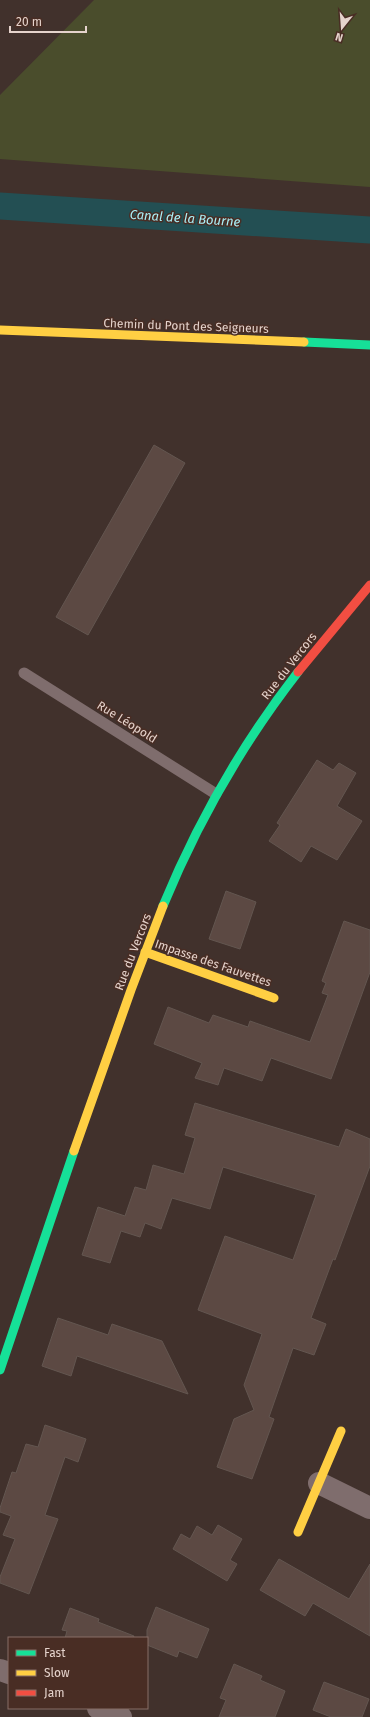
<svg xmlns="http://www.w3.org/2000/svg" width="370" height="1717" viewBox="0 0 370 1717" font-family="'Fira Sans',sans-serif">
<rect width="100%" height="100%" fill="#41312c"/>
<path fill="#4a4d2c" d="M94 0H370V187L0 159V95Z"/>
<g fill="none" stroke-linecap="round" stroke-linejoin="round">
<path stroke="#234f53" stroke-width="27" d="M0 206 370 230"/>
</g>
<g fill="#5c4943" stroke="#635650">
<path d="M154 445 185 463 88 635 56 617Z"/>
<path d="M317 760 333 770 339 763 356 773 337 806 362 821 337 860 311 846 301 862 269 841 280 825 277 823Z"/>
<path d="M226 891 256 902 240 949 209 939Z"/>
<path d="M344 921 370 930V972L331 1079 271 1058 262 1081 224 1068 218 1085 195 1078 202 1063 154 1044 168 1007 209 1023 213 1015 248 1027 250 1021 310 1042 328 995 322 993 326 983 322 981Z"/>
<path d="M195 1103 339 1147 346 1129 370 1139V1166L335 1260 333 1259 311 1318 326 1324 314 1355 293 1348 269 1417 274 1419 252 1479 217 1467 234 1419 254 1410 244 1385 262 1334 198 1310 225 1236 293 1260 316 1195 223 1167 210 1209 172 1198 161 1229 145 1223 140 1237 121 1231 110 1263 82 1255 98 1207 125 1216 135 1187 146 1190 153 1165 184 1174 195 1138 185 1135Z"/>
<path d="M58 1318 108 1335 112 1324 162 1341 188 1394 77 1356 71 1376 42 1366Z"/>
<path d="M45 1425 86 1439 78 1462 65 1457 45 1515 58 1519 29 1594 0 1583V1577L15 1539 3 1535 11 1516 0 1512V1508L12 1472 16 1473 26 1444 38 1447Z"/>
<path d="M218 1525 242 1539 230 1560 237 1564 227 1581 173 1549 181 1534 190 1539 197 1526 212 1535Z"/>
<path d="M279 1559 349 1599 370 1564V1636L313 1603 305 1616 260 1590Z"/>
<path d="M156 1607 209 1629 197 1658 179 1651 177 1657 147 1645V1630Z"/>
<path d="M70 1608 99 1619 98 1622 134 1636 133 1638H65L67 1631 62 1630Z"/>
<path d="M234 1664 262 1676 260 1680 285 1691 275 1717H219L226 1700 220 1698Z"/>
<path d="M324 1682 369 1699 362 1717H331L313 1710Z"/>
</g>
<g fill="none" stroke-linecap="round" stroke-linejoin="round">
<path stroke="#7f6d6d" stroke-width="11" d="M24 673 216 794"/>
<g stroke="#7f6d6d" stroke-width="22">
<path d="M319 1483 370 1508"/>
<path d="M0 1670 9 1673"/>
<path d="M98 1708 121 1717"/>
</g>
<g stroke="#16e098" stroke-width="9">
<path d="M304 342 370 345"/>
<path d="M163 906C198 821 242 744 298 672"/>
<path d="M0 1370 74 1151"/>
</g>
<g stroke="#ffcf43" stroke-width="9">
<path d="M0 330 304 342"/>
<path d="M145 952 274 998"/>
<path d="M74 1151 131 990 163 906"/>
<path d="M298 1532 341 1431"/>
</g>
<path stroke="#f24e42" stroke-width="9" d="M298 672 370 585"/>
</g>
<g text-anchor="middle" dominant-baseline="central" stroke-width="3" stroke-linejoin="round" paint-order="stroke">
<g font-size="12" fill="#e5d3cc" stroke="#492d24">
<text transform="translate(186 326) rotate(2)">Chemin du Pont des Seigneurs</text>
<text transform="translate(289 666) rotate(-52)">Rue du Vercors</text>
<text transform="translate(127 722) rotate(32)">Rue Léopold</text>
<text transform="translate(133 952) rotate(-69)">Rue du Vercors</text>
<text transform="translate(213 963) rotate(19)">Impasse des Fauvettes</text>
</g>
<g font-size="13" font-style="italic" fill="#a9f1f9" stroke="#492d24">
<text transform="translate(185 218) rotate(4)">Canal de la Bourne</text>
</g>
</g>
<rect x="8" y="1637" width="140" height="72" fill="#492d24" stroke="#876f67"/>
<rect x="16" y="1650" width="20" height="6" fill="#16e098" stroke="#876f67"/>
<text x="44" y="1657" font-size="12" fill="#e5d3cc">Fast</text>
<rect x="16" y="1670" width="20" height="6" fill="#ffcf43" stroke="#876f67"/>
<text x="44" y="1677" font-size="12" fill="#e5d3cc">Slow</text>
<rect x="16" y="1690" width="20" height="6" fill="#f24e42" stroke="#876f67"/>
<text x="44" y="1697" font-size="12" fill="#e5d3cc">Jam</text>
<g transform="translate(342 28) rotate(197)" stroke="#492d24" stroke-width="3" paint-order="stroke">
<path d="M0-3L7 15L0 10L-7 15Z" fill="#e5d3cc"/>
<text y="-6" font-size="11" font-weight="bold" text-anchor="middle" fill="#e5d3cc">N</text>
</g>
<path d="M10 26v6h76v-6" fill="none" stroke="#e5d3cc" stroke-width="2"/>
<text x="16" y="26" font-size="12" fill="#e5d3cc" stroke="#492d24" stroke-width="3" paint-order="stroke">20 m</text>
</svg>
